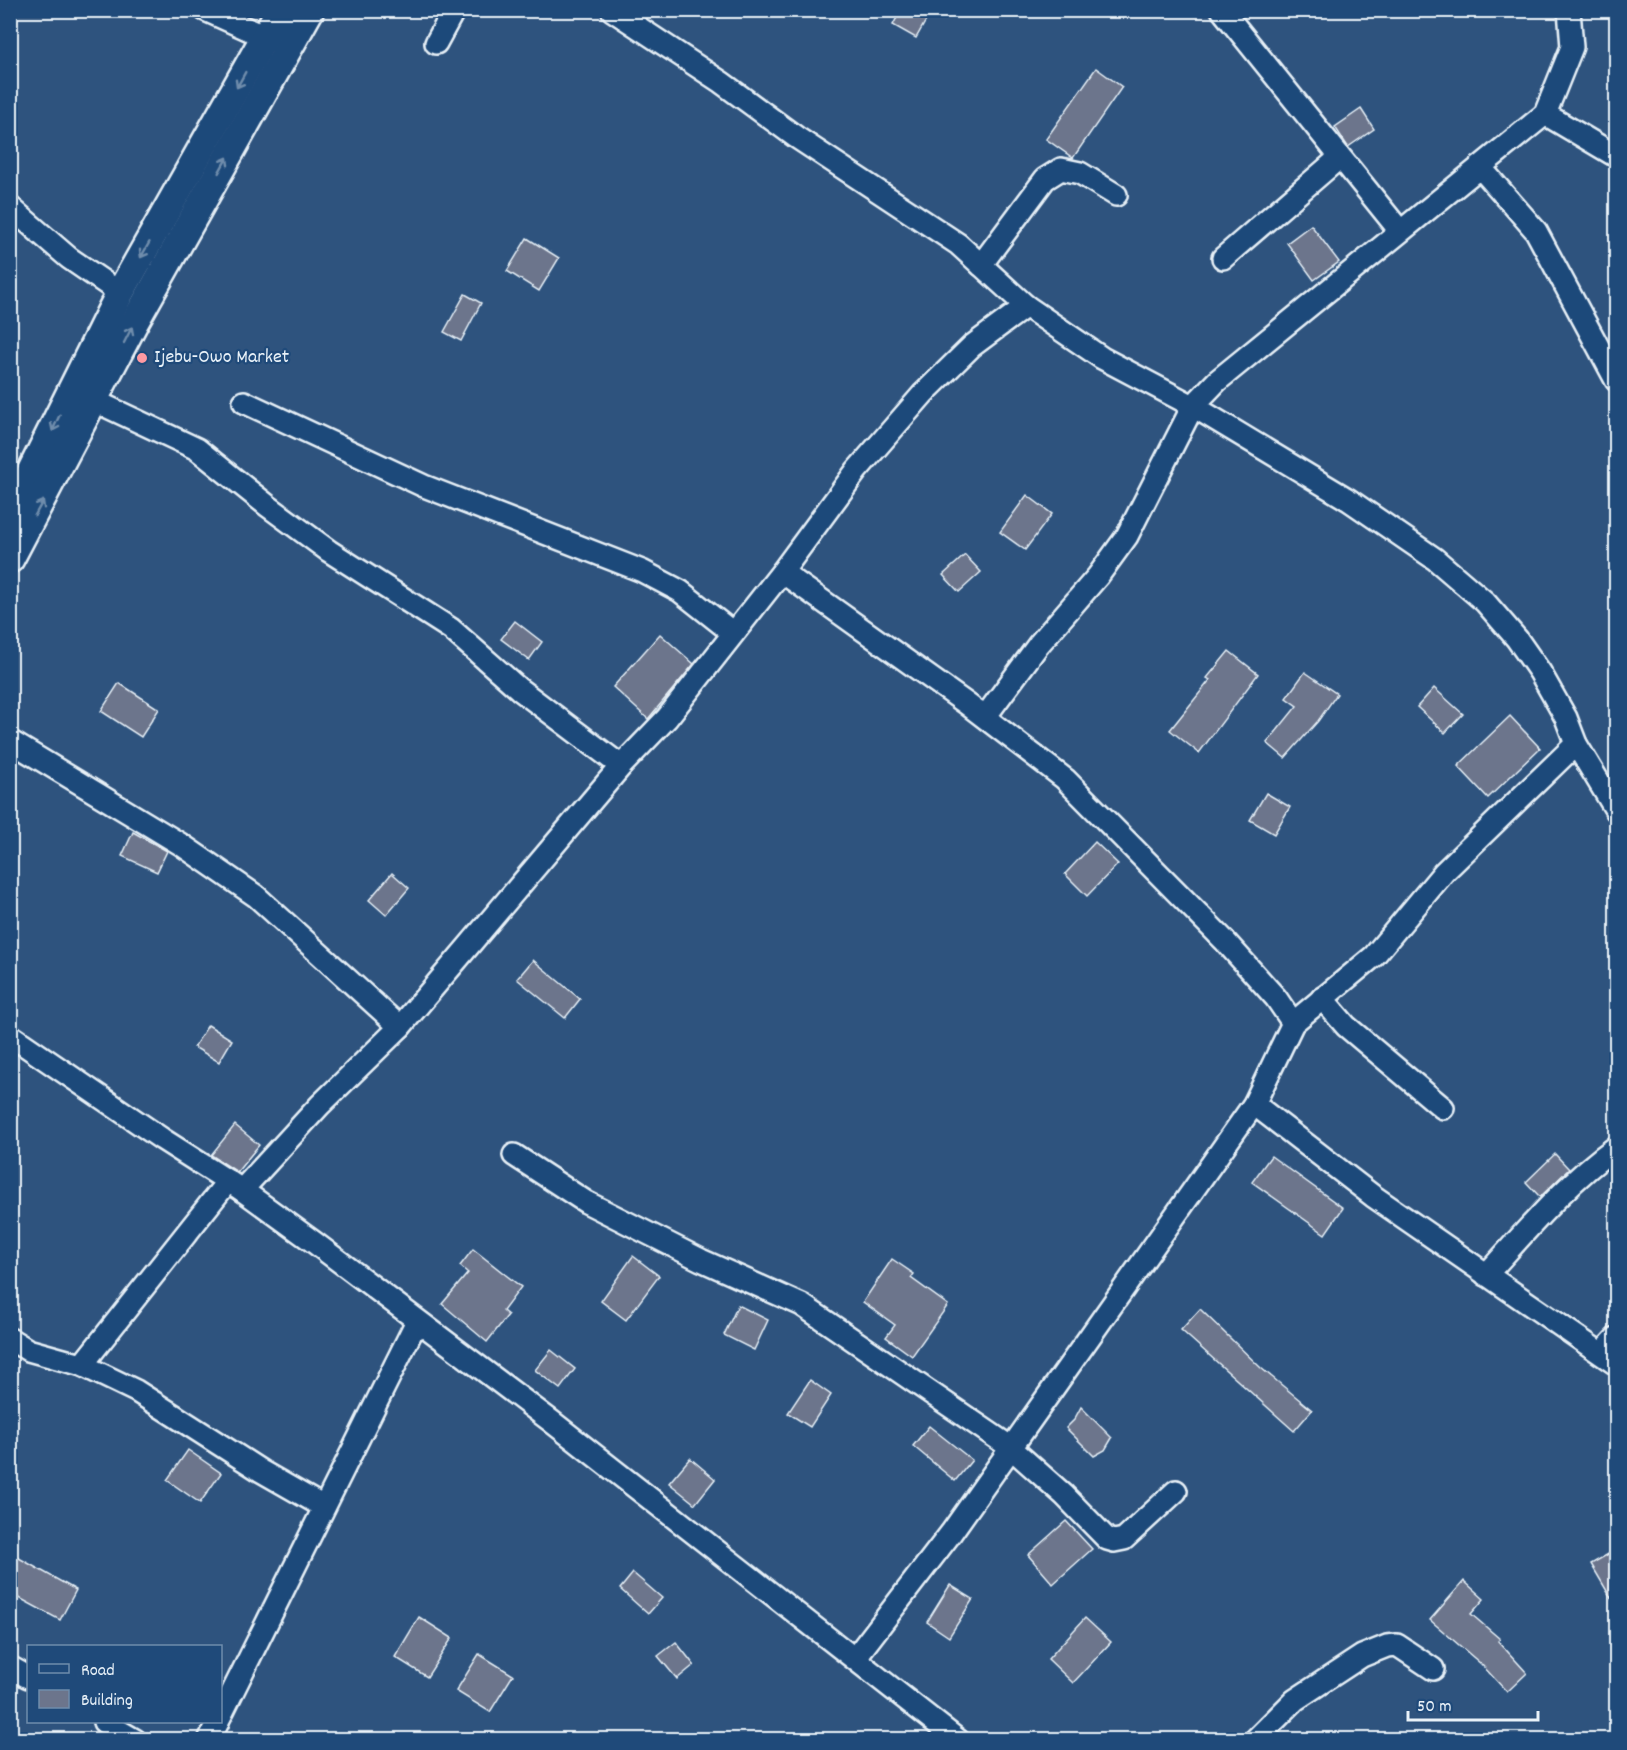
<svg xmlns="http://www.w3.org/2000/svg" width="1627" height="1750" viewBox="0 0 1627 1750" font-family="Dekko,sans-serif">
<rect width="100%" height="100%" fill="#2e537e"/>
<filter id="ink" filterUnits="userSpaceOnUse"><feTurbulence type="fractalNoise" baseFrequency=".0167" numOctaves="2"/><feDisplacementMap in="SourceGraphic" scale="12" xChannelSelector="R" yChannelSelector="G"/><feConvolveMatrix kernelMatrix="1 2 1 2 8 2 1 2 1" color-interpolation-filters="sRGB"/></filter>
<g filter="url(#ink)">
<g fill="#6c758c" stroke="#e8f1f8" stroke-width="1.5">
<path d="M901 10H932L916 38 893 25Z"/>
<path d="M1096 68 1122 87 1073 158 1046 139Z"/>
<path d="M1361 109 1374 129 1348 147 1335 127Z"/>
<path d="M1311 225 1339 262 1314 280 1287 243Z"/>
<path d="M527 238 559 258 539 291 507 271Z"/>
<path d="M465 294 481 303 461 341 444 332Z"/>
<path d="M1027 495 1052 514 1025 550 1000 532Z"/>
<path d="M965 555 981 572 959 592 943 575Z"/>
<path d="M515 621 542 642 529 660 501 639Z"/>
<path d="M660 634 694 664 648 719 613 687Z"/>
<path d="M1229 651 1258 674 1199 753 1170 730 1210 680 1207 678Z"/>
<path d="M1305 672 1337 694 1318 721 1285 758 1267 743 1297 706 1286 698Z"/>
<path d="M119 683 159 709 141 737 101 711Z"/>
<path d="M1434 688 1463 714 1445 733 1417 707Z"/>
<path d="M1510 716 1540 748 1488 798 1458 766Z"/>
<path d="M1266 793 1290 807 1274 834 1250 820Z"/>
<path d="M133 832 167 851 157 872 122 856Z"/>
<path d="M1095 842 1118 864 1087 896 1065 874Z"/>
<path d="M392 873 409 888 386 915 369 900Z"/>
<path d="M533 960 580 999 565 1018 517 979Z"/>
<path d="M208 1025 232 1040 219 1062 194 1047Z"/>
<path d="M235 1125 259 1145 237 1172 211 1155Z"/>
<path d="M1555 1154 1569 1169 1540 1197 1526 1182Z"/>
<path d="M1271 1156 1343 1208 1325 1234 1252 1182Z"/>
<path d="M473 1249 521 1287 503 1311 508 1315 487 1342 442 1304 468 1273 460 1266Z"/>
<path d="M633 1256 659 1276 626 1320 601 1301Z"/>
<path d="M892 1259 914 1274 911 1278 948 1305 912 1356 886 1337 895 1325 863 1302Z"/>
<path d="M738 1305 768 1320 754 1350 724 1335Z"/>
<path d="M1200 1309 1261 1368 1312 1410 1294 1431 1181 1330Z"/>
<path d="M551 1350 575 1369 560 1389 535 1370Z"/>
<path d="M810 1380 831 1395 810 1427 788 1413Z"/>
<path d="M1081 1407 1112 1438 1105 1450 1094 1456 1066 1428 1074 1420Z"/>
<path d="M929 1426 972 1460 955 1481 913 1446Z"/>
<path d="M188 1450 221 1473 200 1503 167 1480Z"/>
<path d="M690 1458 715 1479 695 1504 669 1483Z"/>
<path d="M1066 1521 1092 1549 1053 1584 1028 1555Z"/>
<path d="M1617 1549V1608L1591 1564Z"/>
<path d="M10 1553 76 1590 60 1620 10 1593Z"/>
<path d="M633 1573 662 1598 648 1614 620 1589Z"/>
<path d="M1464 1581 1484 1599 1471 1614 1500 1639 1498 1641 1527 1673 1507 1692 1481 1664 1430 1620Z"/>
<path d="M950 1585 973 1599 949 1637 927 1622Z"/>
<path d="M419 1617 452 1638 427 1677 395 1657Z"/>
<path d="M1085 1618 1111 1642 1073 1683 1048 1659Z"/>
<path d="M676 1642 694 1665 677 1679 658 1656Z"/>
<path d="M479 1654 513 1675 490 1712 456 1691Z"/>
</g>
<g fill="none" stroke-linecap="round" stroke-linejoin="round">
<defs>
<g id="minor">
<path d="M205 10 265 37"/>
<path d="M612 10 721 82 796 137 958 244 1026 306 1102 358 1193 406 1349 500 1435 559 1485 602 1517 639 1540 672 1566 718 1576 744 1616 810"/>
<path d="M1222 10 1400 231"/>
<path d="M436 43 454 10"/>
<path d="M1545 114 1616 156"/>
<path d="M1480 167 1536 231 1616 380"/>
<path d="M10 207 69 258 120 293"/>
<path d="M1223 258 1339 158"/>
<path d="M981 265 1045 179 1061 169 1080 173 1116 195"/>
<path d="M95 401 197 449 268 506 329 551 451 629 519 689 621 766"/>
<path d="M244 402 424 486 642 571 680 591 733 633"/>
<path d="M782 572 967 704 1065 779 1224 940 1276 998 1293 1023"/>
<path d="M985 717 1039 644 1098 576 1127 536 1193 406 1217 381 1545 114 1572 47 1569 10"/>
<path d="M10 741 182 845 256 896 400 1027"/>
<path d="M1322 998 1346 1026 1443 1108"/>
<path d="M10 1035 162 1139 242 1190 315 1243 551 1421 958 1740"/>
<path d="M1254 1104 1373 1196 1616 1364"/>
<path d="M514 1155 586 1202 701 1260 802 1305 1010 1447 1064 1495 1107 1539 1114 1541 1124 1539 1176 1491"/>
<path d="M242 1190 320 1105 400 1027 621 766 667 718 782 572 857 470 923 394 972 346 1026 306"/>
<path d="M1486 1275C1527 1230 1567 1182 1616 1147"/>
<path d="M10 1339 28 1350 82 1365 136 1391 261 1471 324 1507"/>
<path d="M1602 1353 1616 1338"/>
<path d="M82 1365 228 1181"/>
<path d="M855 1658 951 1533 1254 1104 1293 1023 1374 956 1444 872 1576 744"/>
<path d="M10 1667 28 1677"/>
<path d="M220 1717 417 1321"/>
<path d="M104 1722 135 1740"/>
<path d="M209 1740 218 1722"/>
<path d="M1255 1740 1295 1700 1362 1656 1387 1646 1397 1645 1433 1669"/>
</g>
<g id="major">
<path d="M10 514 120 293 280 10"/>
<path d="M10 559 134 323 310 10"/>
</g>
</defs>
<use href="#minor" stroke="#e8f1f8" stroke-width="26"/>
<use href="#major" stroke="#e8f1f8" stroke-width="32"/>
<use href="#minor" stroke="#1f4a7a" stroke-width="21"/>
<use href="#major" stroke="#1f4a7a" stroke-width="27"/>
</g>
<defs><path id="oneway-shaft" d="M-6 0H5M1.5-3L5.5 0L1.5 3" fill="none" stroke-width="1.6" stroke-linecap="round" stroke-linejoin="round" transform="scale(1.5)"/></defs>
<g stroke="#6f8dac">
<use href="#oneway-shaft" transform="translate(241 80) rotate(119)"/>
<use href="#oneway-shaft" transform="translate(223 165) rotate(-61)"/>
<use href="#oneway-shaft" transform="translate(145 250) rotate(120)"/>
<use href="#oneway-shaft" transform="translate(128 335) rotate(-63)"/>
<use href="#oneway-shaft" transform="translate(56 423) rotate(115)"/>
<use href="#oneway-shaft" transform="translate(39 508) rotate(-61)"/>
</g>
</g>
<circle fill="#ff9aa2" stroke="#1f4a7a" stroke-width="2" cx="142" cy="358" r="6"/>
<g text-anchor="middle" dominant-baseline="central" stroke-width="4.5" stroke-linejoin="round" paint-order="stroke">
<g font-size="20" fill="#e8f1f8" stroke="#1f4a7a" text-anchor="start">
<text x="154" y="358">Ijebu-Owo Market</text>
</g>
</g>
<rect width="1627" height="1750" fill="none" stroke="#1f4a7a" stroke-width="36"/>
<rect x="18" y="18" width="1591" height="1714" fill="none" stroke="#e8f1f8" stroke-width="2" filter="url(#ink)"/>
<rect x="27" y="1645" width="195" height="78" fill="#1f4a7a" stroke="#6f8dac" stroke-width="1.5"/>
<rect x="39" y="1664" width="30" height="9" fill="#1f4a7a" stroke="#6f8dac" stroke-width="1.5"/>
<text x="81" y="1675" font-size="18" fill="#e8f1f8">Road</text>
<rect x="39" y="1690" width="30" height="18" fill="#6c758c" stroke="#6f8dac" stroke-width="1.5"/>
<text x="81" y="1705" font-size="18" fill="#e8f1f8">Building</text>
<path d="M1408 1711v9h130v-9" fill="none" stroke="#e8f1f8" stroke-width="3"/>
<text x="1417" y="1711" font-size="18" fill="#e8f1f8" stroke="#1f4a7a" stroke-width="4.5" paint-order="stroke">50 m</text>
</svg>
